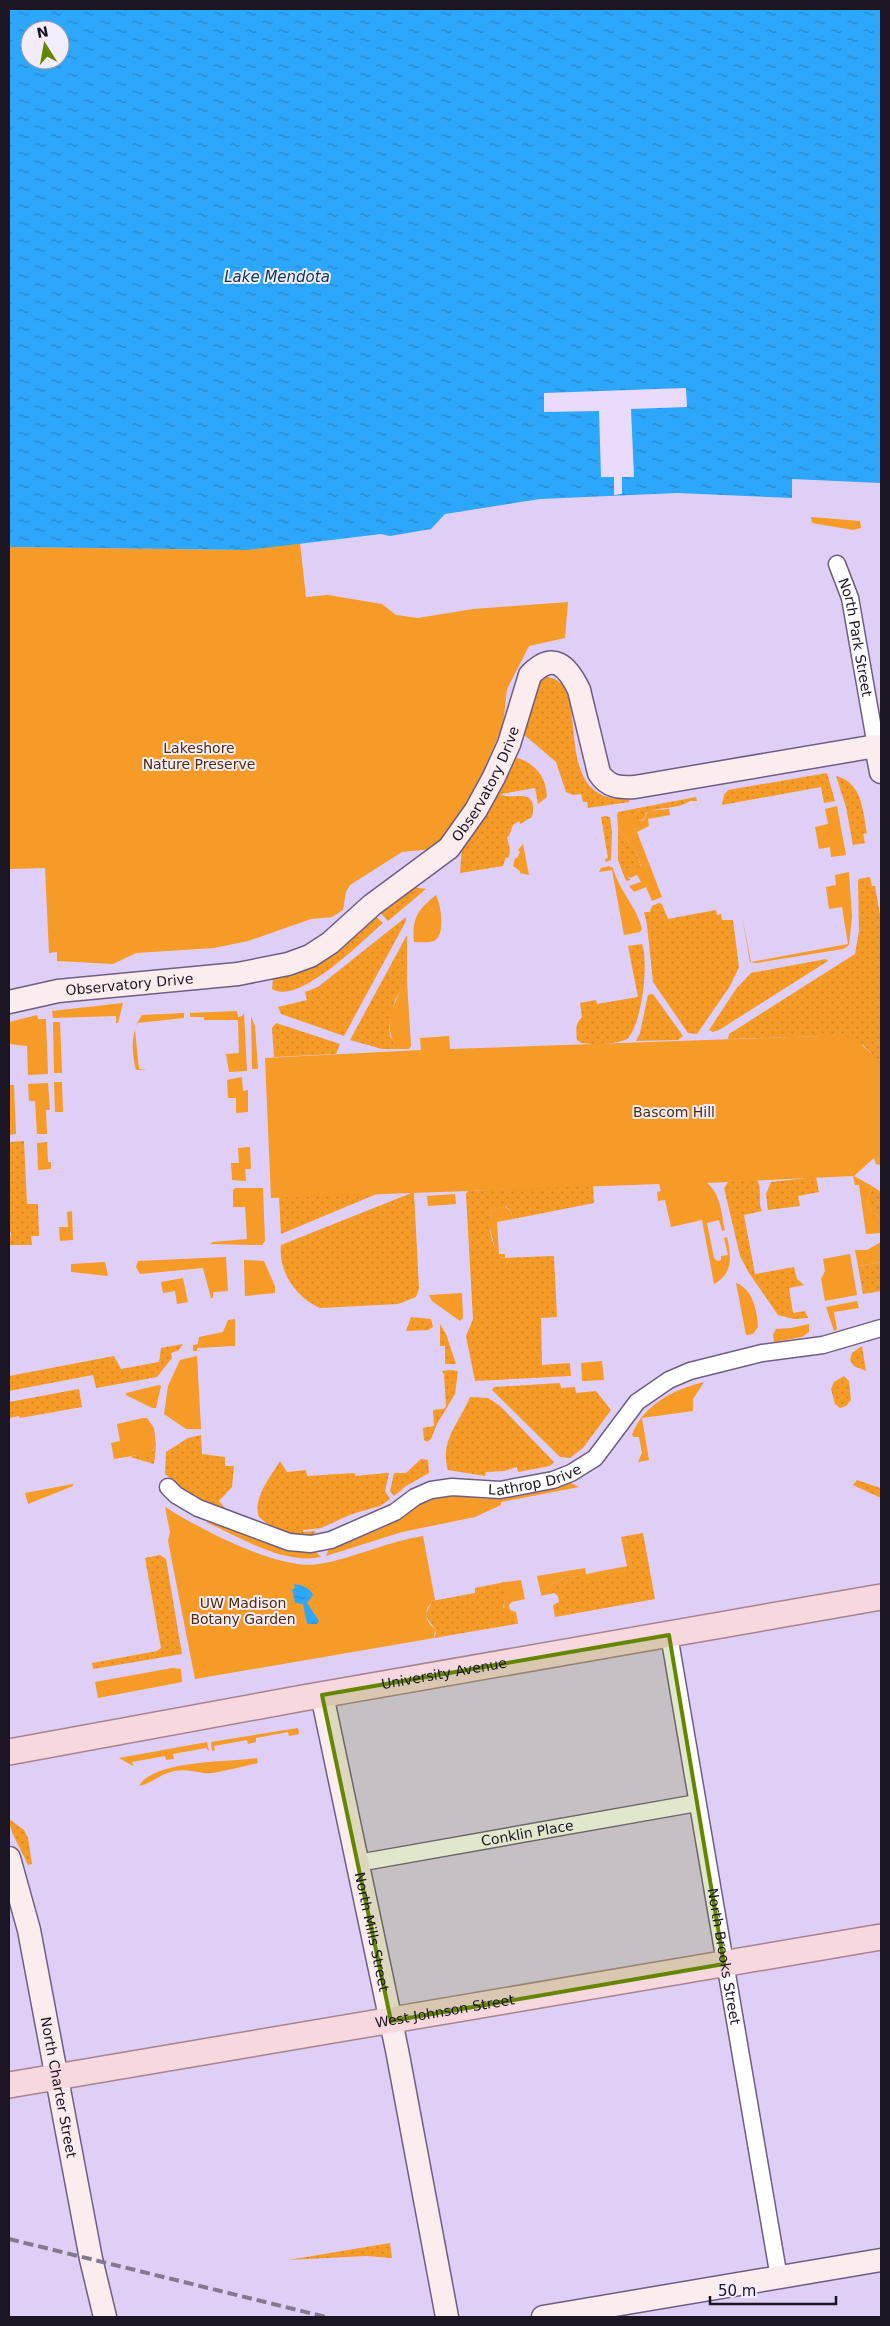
<svg xmlns="http://www.w3.org/2000/svg" width="890" height="2326" viewBox="0 0 890 2326" font-family="'DejaVu Sans',sans-serif">
<defs>
<pattern id="grass-dots" width="8" height="8" patternUnits="userSpaceOnUse" patternTransform="scale(1.25)"><rect width="8" height="8" fill="#f69a28"/><path d="M2 2h.1M6 6h.1" fill="none" stroke="#d28424" stroke-width="1.8" stroke-linecap="round"/></pattern>
<pattern id="water-ripples" width="26" height="14" patternUnits="userSpaceOnUse" patternTransform="scale(1.25)"><rect width="26" height="14" fill="#2ca7fc"/><path d="M2 4q2-2 4 0t4 0M15 11q2-2 4 0t4 0" fill="none" stroke="#2587cc"/></pattern>
</defs>
<rect width="100%" height="100%" fill="#eadbfd"/>
<path fill="#dfcef5" d="M881 357V2317H9V547L96 549Z"/>
<g fill="url(#grass-dots)">
<path d="M546 677C597 680 544 804 628 799L630 802 588 808 587 802H583L581 794 573 795 566 792 556 762 521 732 540 679Z"/>
<path d="M518 758C537 765 546 777 547 797L538 804 535 788 501 794C510 802 539 784 532 817L520 824 519 821 513 825 509 836 507 837C508 844 512 849 508 858L506 857 503 866 460 873 462 846 514 759Z"/>
<path d="M827 773 835 801 824 803 821 787 722 805 724 795 728 790Z"/>
<path d="M836 776C862 782 863 811 867 833L863 834 865 843 853 845 846 807Z"/>
<path d="M696 797 697 801H690C677 810 659 806 646 813L645 818 641 821 617 815 618 812Z"/>
<path d="M605 816 610 817 612 833 611 860 606 862 605 859 608 858 601 817Z"/>
<path d="M618 828 636 851 641 867 627 877 631 880 626 881 618 860Z"/>
<path d="M870 877 872 886H875L881 921V1072L871 1053 863 1045 821 1036 728 1039 729 1034 855 954 859 931 858 881 859 879Z"/>
<path d="M412 887 426 889 388 921 379 911Z"/>
<path d="M659 903 662 904 668 919 716 910 717 915 721 914 722 920H733L739 967 730 986 697 1034 688 1033 653 982 647 925 644 912H650L652 906Z"/>
<path d="M374 915 383 923C363 940 299 1006 272 989L273 979 306 968Z"/>
<path d="M406 917V921L344 1036 281 1014 278 1007 307 1000 305 992 318 987Z"/>
<path d="M407 935V982L395 1000 389 1027 390 1036 398 1049H382L350 1040Z"/>
<path d="M642 944C649 962 642 1023 628 1038 623 1044 587 1046 580 1042L577 1040C576 1030 575 1024 582 1017L580 1003 596 1000 597 1004 638 997 628 946Z"/>
<path d="M826 959 828 961 719 1030 713 1032 709 1030 736 989 751 973Z"/>
<path d="M653 994 683 1036 678 1040 636 1041 640 1033 648 995Z"/>
<path d="M276 1023 340 1044 336 1054 274 1057 272 1028Z"/>
<path d="M24 1141 27 1204H38L39 1236H31L32 1245H9L11 1233 9 1230V1142Z"/>
<path d="M816 1177 819 1192 798 1196 800 1206 768 1210 766 1194 771 1182Z"/>
<path d="M757 1180C763 1190 757 1201 762 1211L744 1215 755 1274 794 1267 797 1279 804 1285 789 1288 793 1313 805 1311 808 1318 794 1319 778 1315 749 1273 740 1256 724 1188 729 1181Z"/>
<path d="M593 1185 594 1203 513 1219 511 1212 506 1206H500L491 1212C488 1229 491 1244 501 1258L554 1256 557 1317 541 1318 542 1365 570 1363 571 1376 475 1381 466 1336 473 1319 466 1194 468 1191Z"/>
<path d="M872 1186 881 1192V1218L871 1211 867 1203Z"/>
<path d="M414 1192 419 1289 416 1297 398 1304 320 1308C296 1298 278 1271 281 1245Z"/>
<path d="M379 1193 281 1234 279 1197Z"/>
<path d="M881 1262V1291L863 1294 858 1266Z"/>
<path d="M411 1317 431 1319 433 1327 428 1330 406 1331Z"/>
<path d="M440 1324 446 1334 456 1364H445V1346H440Z"/>
<path d="M183 1344 179 1350 171 1353 172 1358 157 1377 96 1388 93 1375 9 1391V1376L114 1356 121 1369 159 1362 161 1348Z"/>
<path d="M862 1346 866 1371 854 1366 850 1360 852 1353Z"/>
<path d="M450 1370 458 1371 455 1394 437 1424 431 1439 427 1442 424 1440 423 1428 434 1426 433 1410 443 1409 446 1407 444 1374 442 1371Z"/>
<path d="M844 1376 849 1381 851 1400 846 1406 840 1408 835 1404 831 1389 834 1382Z"/>
<path d="M560 1383 561 1388 575 1387 576 1393 596 1391 611 1410 583 1448 570 1458 560 1457 492 1390 494 1387Z"/>
<path d="M79 1389 82 1407 20 1418 19 1416 9 1418V1402Z"/>
<path d="M470 1397 488 1398 500 1406 554 1462 550 1466 518 1472 517 1467 504 1471 486 1472 485 1476 448 1470C439 1441 460 1422 470 1397Z"/>
<path d="M201 1435 202 1454 225 1457V1466H234L232 1487 219 1501 225 1508 223 1510 188 1493 165 1474 166 1452 188 1438Z"/>
<path d="M156 1446 154 1464 130 1457 153 1450Z"/>
<path d="M421 1459 428 1460 429 1473 406 1486 394 1496 390 1491 394 1473H406Z"/>
<path d="M280 1461 287 1472 306 1470 307 1476 355 1473V1476L387 1473H389L385 1491 390 1499 380 1506 352 1514 321 1528 303 1530V1532L316 1531 313 1535C292 1535 275 1532 259 1517 252 1499 271 1476 280 1461Z"/>
<path d="M857 1480 880 1488 881 1486V1498L853 1485Z"/>
<path d="M643 1533 655 1599 555 1617 553 1605 559 1602 558 1596 554 1593 541 1596V1594L557 1581 569 1576 592 1578 609 1573H623L629 1563 626 1536Z"/>
<path d="M160 1555 166 1559 182 1654 93 1669 92 1663 157 1651 161 1648 145 1558Z"/>
<path d="M505 1582 506 1597 503 1607 515 1618 516 1624 434 1638 436 1633C434 1625 428 1622 426 1614L432 1601 475 1593V1588Z"/>
<path d="M9 1819 24 1830 28 1838 32 1864 28 1865C23 1852 9 1831 9 1819Z"/>
<path d="M390 2243 392 2258 366 2256 288 2260Z"/>
</g>
<g fill="#f69a28">
<path d="M811 517 860 521 861 528 853 530 812 523Z"/>
<path d="M300 543 306 597 328 595 382 604 396 615 418 618 473 609 568 602 565 638 529 646 507 689 503 725 483 772 458 819 432 849 402 852 350 885 346 892 343 910 332 917 311 919 248 941 214 948 136 953 113 964 57 961V952L49 953 45 868 9 869V547L248 550Z"/>
<path d="M837 806 846 855 831 857 830 847 819 849 815 827 828 824 825 809Z"/>
<path d="M669 809 670 815 648 819 649 826 637 832 662 897 652 901 646 887 634 892 629 886 641 882 637 875 630 878 625 875 627 869 632 866 639 868 641 866 636 851 618 828 617 815H627L641 821 644 820 648 811Z"/>
<path d="M523 844 529 875 520 873V871L513 866 515 858H517L520 852 518 850Z"/>
<path d="M609 866 613 868C619 891 636 905 642 929L640 932 624 935 612 870 599 872 601 868Z"/>
<path d="M849 872 852 917 849 945 843 949 756 963 750 962 742 916 751 962 848 944 842 907 829 909 826 887 836 885 835 875Z"/>
<path d="M436 895C441 905 446 935 434 941 428 943 419 942 414 942 412 919 417 910 436 895Z"/>
<path d="M407 982 411 1046 409 1049H398C381 1028 393 1001 407 982Z"/>
<path d="M123 1003 118 1023H116V1016L53 1018 52 1011Z"/>
<path d="M237 1011 238 1017 242 1016 244 1013 247 1071 229 1072 226 1054 239 1053 238 1020H204V1017H190V1013Z"/>
<path d="M184 1013V1018L137 1023 135 1030 139 1069 147 1070H136C131 1052 131 1030 142 1015Z"/>
<path d="M37 1015 38 1019H46L48 1074 28 1075 27 1046 10 1044 9 1022Z"/>
<path d="M251 1016 255 1026 258 1069H252Z"/>
<path d="M53 1022H60L62 1073H54Z"/>
<path d="M449 1036 450 1049 821 1036H843L856 1040 871 1053 878 1064 881 1072V1165L876 1164 874 1158 854 1176 872 1186 867 1203 871 1211 881 1218V1233L866 1234 859 1185H855L853 1176 707 1183C721 1194 721 1213 725 1230L722 1231 719 1220 707 1223 714 1258 717 1261 721 1260V1256L728 1255 724 1238 727 1237C731 1255 734 1273 714 1284L702 1220 671 1227 665 1200 658 1201 657 1192 661 1191 659 1184 271 1198 265 1058 421 1050 420 1038Z"/>
<path d="M242 1077 243 1091 248 1090V1112L236 1113V1098H228L227 1080Z"/>
<path d="M54 1082H62L63 1112H55Z"/>
<path d="M48 1083 50 1110H46L47 1134H37L35 1101H29L28 1084Z"/>
<path d="M9 1085H14L16 1134 9 1135Z"/>
<path d="M47 1142 48 1162H51V1169L38 1170 37 1143Z"/>
<path d="M250 1147 251 1169H245L246 1181 232 1180 231 1163H239L238 1148Z"/>
<path d="M235 1188H263L265 1241 262 1245 210 1244 213 1242 247 1239 245 1207H233V1190Z"/>
<path d="M455 1194 456 1204 428 1206 427 1196Z"/>
<path d="M500 1206H505L511 1212 513 1219 497 1222 499 1254H505V1258L497 1257 489 1224 491 1212Z"/>
<path d="M72 1211 73 1240 60 1241 59 1227H68L67 1212Z"/>
<path d="M881 1242V1262L858 1266 855 1250H867Z"/>
<path d="M850 1254 857 1295 825 1301 821 1279 825 1271 823 1259Z"/>
<path d="M226 1257 228 1291 213 1292V1298H211L203 1268 140 1274 136 1267 138 1261Z"/>
<path d="M244 1260 264 1261 275 1286V1293L245 1296Z"/>
<path d="M105 1262 108 1276 71 1272V1264Z"/>
<path d="M183 1278 188 1302 177 1304 175 1291 163 1293 161 1282Z"/>
<path d="M736 1283C753 1289 757 1311 758 1327L753 1334 746 1335Z"/>
<path d="M462 1293 463 1318 460 1321 432 1301 429 1295Z"/>
<path d="M857 1301 859 1308 834 1312 837 1329 834 1331 826 1307Z"/>
<path d="M235 1319V1346L197 1348V1351H193V1345L198 1344 199 1337 223 1332 228 1320Z"/>
<path d="M809 1324V1332L802 1337 774 1342 773 1335 776 1329 791 1328Z"/>
<path d="M197 1356 201 1429H186L164 1414 168 1386 180 1360Z"/>
<path d="M602 1361 604 1380 582 1381 581 1363Z"/>
<path d="M704 1382 693 1399V1411L642 1418 649 1460 638 1462 642 1453 639 1437H634L632 1435C643 1405 674 1389 704 1382Z"/>
<path d="M159 1385 161 1386 156 1408H152L126 1395V1393Z"/>
<path d="M143 1418H147L154 1428 156 1446 149 1453 114 1459 111 1443 120 1441 117 1424Z"/>
<path d="M571 1483 579 1487 501 1502V1505L475 1517 402 1532 326 1556 329 1548C353 1540 377 1532 399 1519 412 1512 420 1501 435 1497 455 1491 475 1500 496 1499 520 1497 547 1490 571 1483Z"/>
<path d="M73 1484V1486L28 1504 25 1493Z"/>
<path d="M165 1507C200 1529 279 1571 320 1564 355 1558 388 1541 423 1536L435 1600C423 1608 424 1621 435 1629L434 1638 195 1679 168 1541 170 1532Z"/>
<path d="M209 1521 289 1550 316 1552 321 1557C283 1565 240 1537 206 1522Z"/>
<path d="M626 1536 629 1563 623 1573H609L596 1579 569 1576 557 1581 541 1594 537 1576 585 1568 586 1574 627 1566 621 1537Z"/>
<path d="M521 1580 525 1599 512 1602 509 1605 510 1610 516 1612 518 1624H516L515 1618 504 1611 505 1582Z"/>
<path d="M172 1668 181 1669 182 1682 98 1698 95 1682Z"/>
<path d="M298 1728 299 1734 289 1736 288 1732 256 1738V1742L248 1744 247 1740 214 1746 215 1750 212 1751 211 1742Z"/>
<path d="M207 1742 209 1751 206 1748 173 1754 174 1759 166 1760 165 1756 132 1762 133 1766 119 1758Z"/>
<path d="M257 1758 258 1763C248 1765 211 1775 204 1773 193 1771 185 1769 174 1771 160 1774 151 1784 139 1786 153 1760 228 1762 257 1758Z"/>
</g>
<g fill="url(#water-ripples)" fill-rule="evenodd">
<path d="M9 9H881V483L792 479V498L677 493 540 499 445 514 431 529 390 536 381 534 248 550 9 547ZM30 30H60V60H30Z"/>
<path d="M294 1584C302 1585 309 1587 313 1595L307 1603 319 1621 317 1624H307L303 1604 295 1603 292 1590 295 1588Z"/>
</g>
<path fill="#eadbfd" d="M686 388 687 407 631 409 634 477H622V494L614 495V477H601L599 411 544 412V393Z"/>
<g fill="none" stroke-linecap="round" stroke-linejoin="round">
<defs>
<g id="street">
<path id="s1" d="M837 564 850 598 876 746"/>
<path id="s2" d="M168 1487 176 1495 198 1508 289 1542 311 1544 331 1540 395 1512 415 1497 431 1490 452 1487 500 1490 553 1480 571 1473 595 1458 637 1402 669 1380 690 1371 762 1353 823 1345 881 1328"/>
<path id="s3" d="M669 1635 779 2278"/>
<path id="s4" d="M358 1863 697 1803"/>
</g>
<g id="secondary">
<path id="s5" d="M9 1002 58 991 238 974 288 964 310 956 330 943 372 905 449 848 476 810 494 777 509 744 530 675C553 651 567 665 579 690L599 773C608 787 619 788 635 787L876 746 881 772"/>
<path id="s6" d="M322 1695 397 2050 447 2317"/>
<path id="s7" d="M9 1858 29 1930 91 2259 105 2317"/>
<path d="M543 2317 881 2260"/>
</g>
<g id="primary">
<path id="s8" d="M9 1752 303 1698 881 1597"/>
<path id="s9" d="M9 2085 881 1937"/>
</g>
</defs>
<use href="#street" stroke="#6f5e83" stroke-width="19"/>
<use href="#secondary" stroke="#6f5e83" stroke-width="25"/>
<use href="#primary" stroke="#a6838e" stroke-width="28"/>
<use href="#street" stroke="#fff" stroke-width="16"/>
<use href="#secondary" stroke="#fbecee" stroke-width="22"/>
<use href="#primary" stroke="#f7d8de" stroke-width="25"/>
<path stroke="#827890" stroke-width="4" stroke-dasharray="10 5" stroke-linecap="butt" d="M9 2239 326 2317"/>
</g>
<path fill="#658601" fill-opacity="0.2" stroke="#658601" stroke-width="4" stroke-linejoin="round" d="M669 1635 724 1964 391 2021 322 1695Z"/>
<g text-anchor="middle" dominant-baseline="central" stroke-width="4" stroke-linejoin="round" paint-order="stroke">
<g font-size="14" fill="#1b1523" stroke="#f3ecfd">
<text stroke="none"><textPath href="#s1" startOffset="76">North Park Street</textPath></text>
<text stroke="none"><textPath href="#s5" startOffset="556">Observatory Drive</textPath></text>
<text stroke="none"><textPath href="#s5" startOffset="122">Observatory Drive</textPath></text>
<text stroke="none"><textPath href="#s2" startOffset="394">Lathrop Drive</textPath></text>
<text stroke="none"><textPath href="#s8" startOffset="442">University Avenue</textPath></text>
<text stroke="none"><textPath href="#s4" startOffset="172">Conklin Place</textPath></text>
<text stroke="none"><textPath href="#s6" startOffset="242">North Mills Street</textPath></text>
<text stroke="none"><textPath href="#s3" startOffset="326">North Brooks Street</textPath></text>
<text stroke="none"><textPath href="#s9" startOffset="442">West Johnson Street</textPath></text>
<text stroke="none"><textPath href="#s7" startOffset="235">North Charter Street</textPath></text>
</g>
<g font-size="14" fill="#512d00" stroke="#f3ecfd">
<text x="199" y="748">Lakeshore<tspan x="199" dy="16">Nature Preserve</tspan></text>
<text x="674" y="1112">Bascom Hill</text>
<text x="243" y="1603">UW Madison<tspan x="243" dy="16">Botany Garden</tspan></text>
</g>
<g font-size="15" font-style="italic" fill="#063759" stroke="#f3ecfd">
<text x="277" y="277">Lake Mendota</text>
</g>
</g>
<rect width="890" height="2326" fill="none" stroke="#1b1523" stroke-width="20"/>
<g transform="translate(45 45) rotate(349)"><circle r="24" fill="#f3ecfd" stroke="#9d96a6"/>
<path d="M0-4L9 19L0 12L-9 19Z" fill="#658601"/>
<text y="-8" font-size="14" font-weight="bold" text-anchor="middle" fill="#1b1523">N</text>
</g>
<path d="M710 2296v8h126v-8" fill="none" stroke="#1b1523" stroke-width="2.5"/>
<text x="718" y="2296" font-size="15" fill="#1b1523" stroke="#f3ecfd" stroke-width="4" paint-order="stroke">50 m</text>
</svg>
